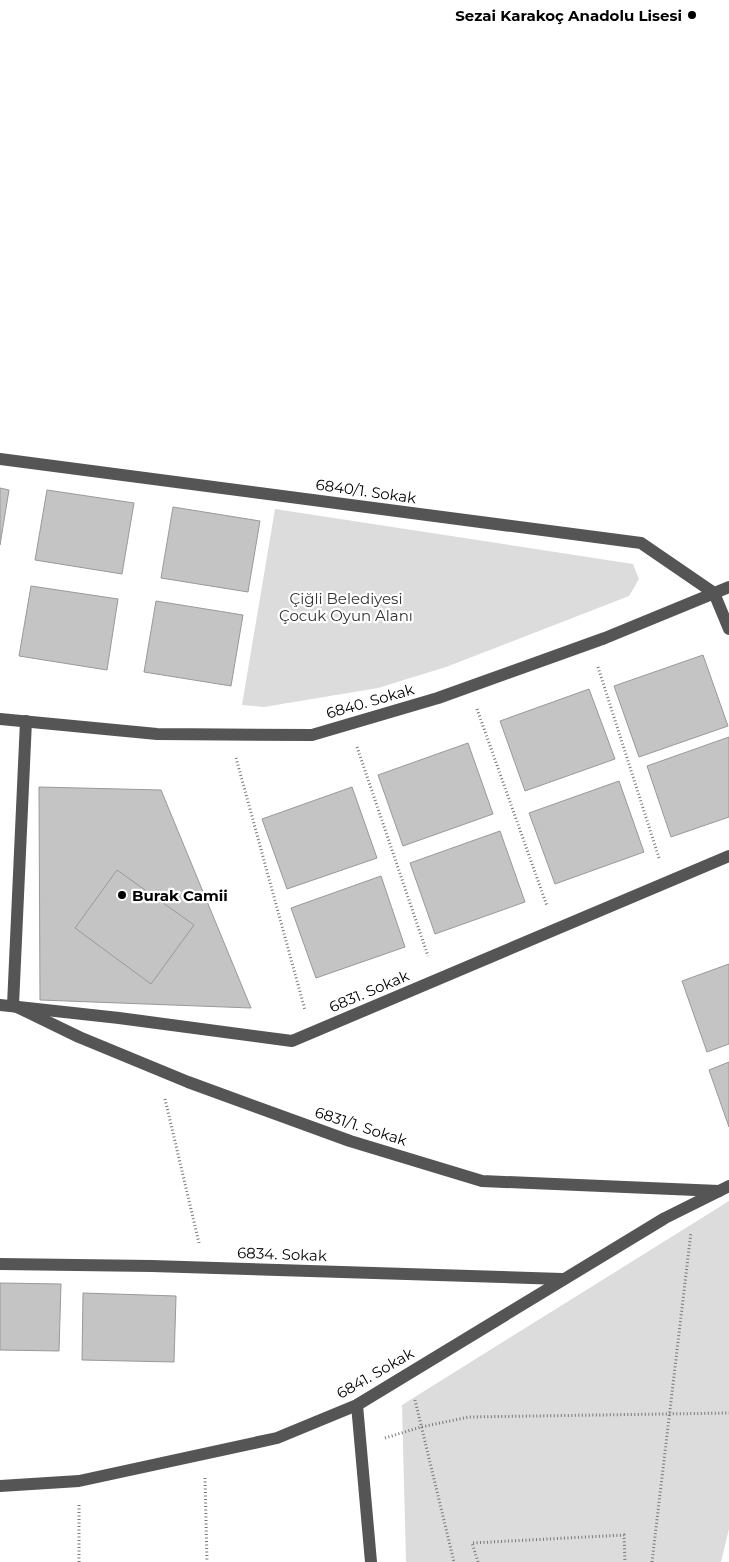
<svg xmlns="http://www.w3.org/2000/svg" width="729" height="1562" viewBox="0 0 729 1562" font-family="Montserrat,sans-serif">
<rect width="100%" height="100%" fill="#fff"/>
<g fill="#dcdcdc">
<path d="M275 509 633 564 639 579 629 596 446 667 378 688 264 707 242 705Z"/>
<path d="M729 1201V1529L721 1562H406L402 1405Z"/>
</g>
<g fill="#c4c4c4" stroke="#999">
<path d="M0 488 9 490 0 545Z"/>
<path d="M47 490 134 503 122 574 35 560Z"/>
<path d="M173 507 260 521 248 592 161 578Z"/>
<path d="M31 586 118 599 107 670 19 656Z"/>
<path d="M156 601 243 615 231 686 144 672Z"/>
<path d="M703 655 728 726 639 757 614 686Z"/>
<path d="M589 689 615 759 525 791 500 721Z"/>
<path d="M729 737V817L671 837 647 766Z"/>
<path d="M468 743 493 814 403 846 378 775Z"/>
<path d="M619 781 644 852 555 884 529 813Z"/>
<path d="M39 787 161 790 251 1008 40 1000Z"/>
<path d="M352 787 377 858 287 889 262 819Z"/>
<path d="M500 831 525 902 435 934 410 863Z"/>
<path d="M117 870 194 925 151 984 75 928Z"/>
<path d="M381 876 405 947 316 978 291 908Z"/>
<path d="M729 964V1044L707 1052 682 981Z"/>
<path d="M729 1062V1127L709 1070Z"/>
<path d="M0 1283 61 1284 59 1351 0 1350Z"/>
<path d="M83 1293 176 1296 174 1362 82 1360Z"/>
</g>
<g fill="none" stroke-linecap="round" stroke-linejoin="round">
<g stroke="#777" stroke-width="3" stroke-dasharray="1 2.5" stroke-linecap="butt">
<path d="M598 667 659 858"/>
<path d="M477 709 547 906"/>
<path d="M357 747 428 956"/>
<path d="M236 758 305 1010"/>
<path d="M165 1099 199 1243"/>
<path d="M415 1400 454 1562"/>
<path d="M385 1438 421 1427 469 1417 729 1413"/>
<path d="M205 1478 207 1562"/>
<path d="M79 1562V1505"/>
<path d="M478 1562 472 1543 624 1535 625 1562"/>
<path d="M652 1562 691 1232"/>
</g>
<g stroke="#555" stroke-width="12">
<path d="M0 459 641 543 714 593 729 629"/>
<path d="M0 719 157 734 312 735 438 698 605 638 729 587"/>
<path d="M26 721 13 1005 79 1037 188 1082 350 1141 482 1181 719 1191"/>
<path d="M0 1005 119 1018 292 1041 729 856"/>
<path d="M0 1264 152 1266 562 1279"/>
<path d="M357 1405 371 1562"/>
<path d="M0 1486 79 1481 277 1438 357 1405 665 1218 729 1186"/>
</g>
</g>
<g fill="#000" stroke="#fff" stroke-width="2">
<circle cx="692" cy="15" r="5"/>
<circle cx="122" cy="895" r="5"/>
</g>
<g text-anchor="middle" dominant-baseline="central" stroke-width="4.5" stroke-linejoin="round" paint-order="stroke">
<g font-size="15" font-weight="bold" fill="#000" stroke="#fff" text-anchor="end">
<text x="682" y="15">Sezai Karakoç Anadolu Lisesi</text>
<text x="132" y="895" text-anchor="start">Burak Camii</text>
</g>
<g font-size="15" fill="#000" stroke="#fff">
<text transform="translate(366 491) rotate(8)">6840/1. Sokak</text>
<text transform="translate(370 701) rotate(-16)">6840. Sokak</text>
<text transform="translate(369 991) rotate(-23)">6831. Sokak</text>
<text transform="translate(361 1126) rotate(18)">6831/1. Sokak</text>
<text transform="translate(282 1254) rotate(2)">6834. Sokak</text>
<text transform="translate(375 1373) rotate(-30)">6841. Sokak</text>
</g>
<g font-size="15" fill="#333" stroke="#fff">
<text x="346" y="598">Çiğli Belediyesi<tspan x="346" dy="17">Çocuk Oyun Alanı</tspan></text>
</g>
</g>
</svg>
